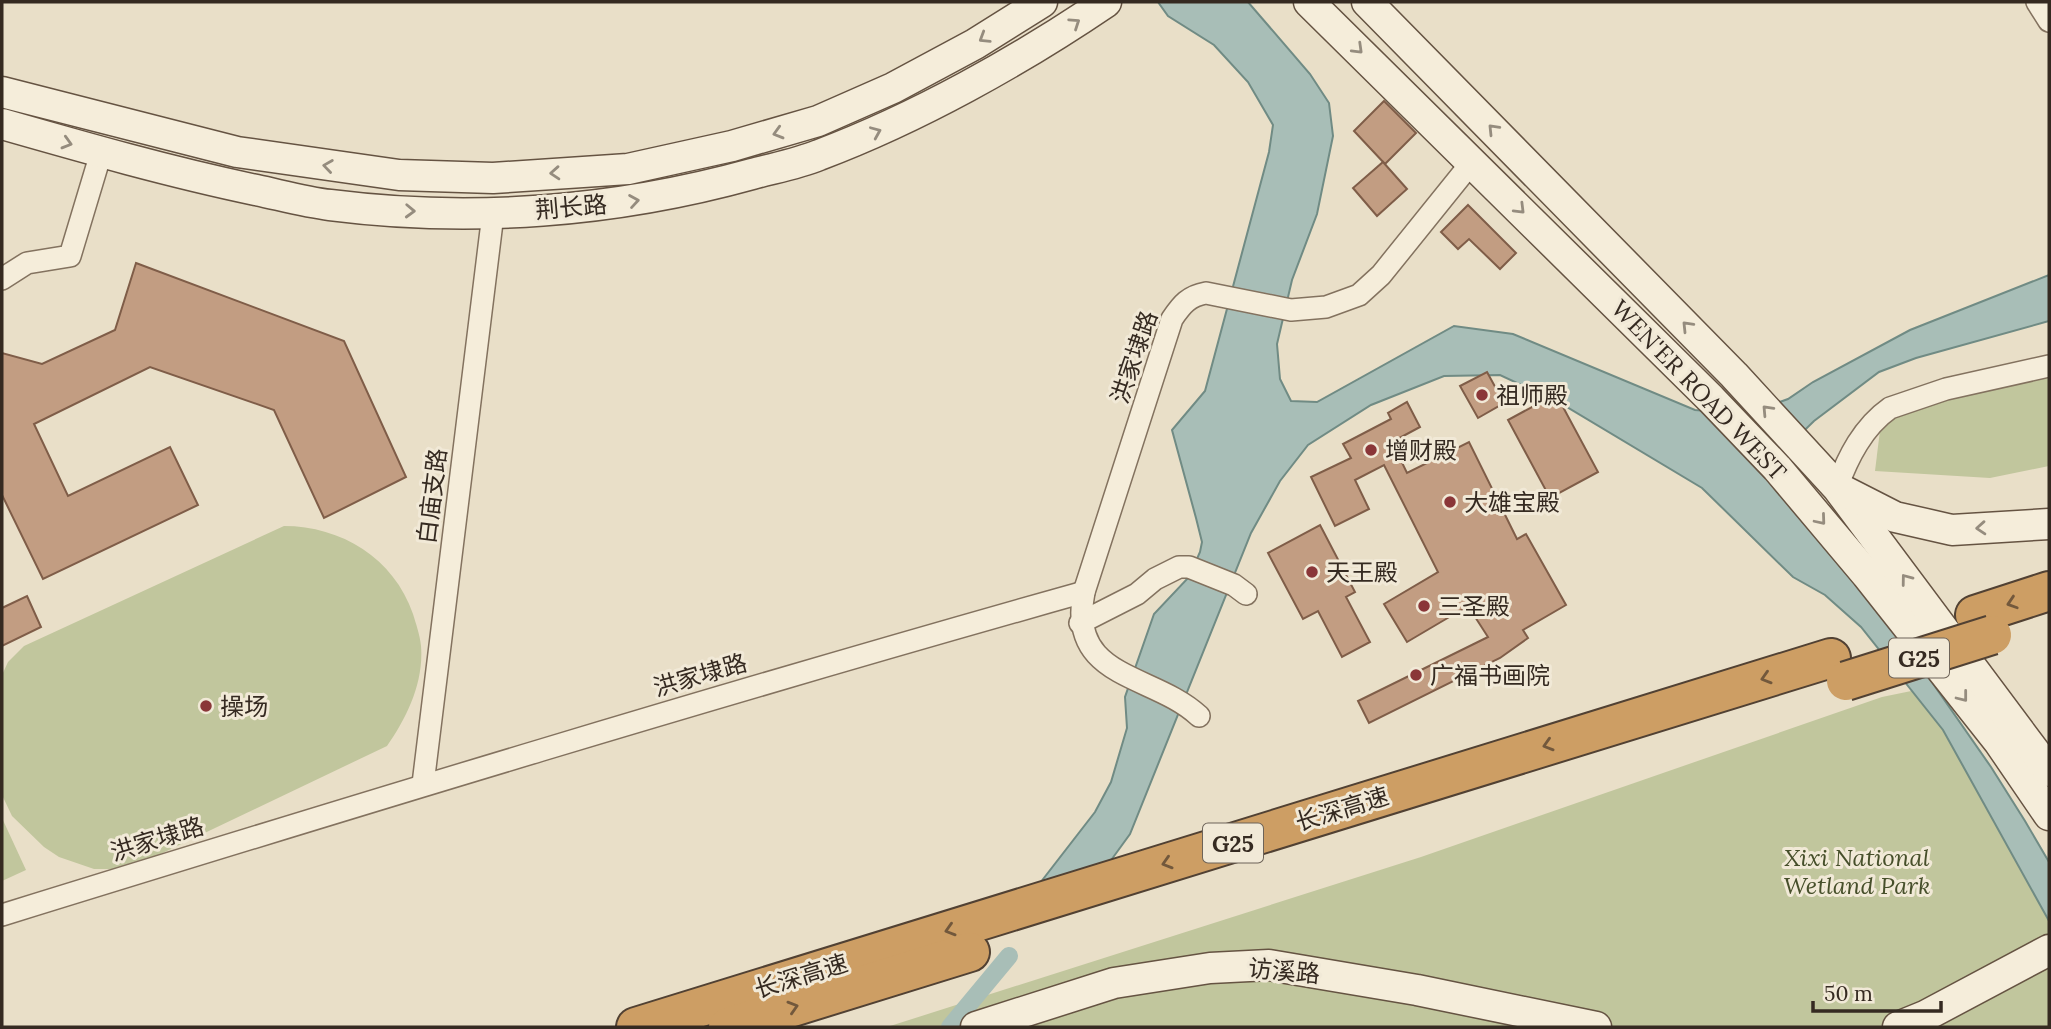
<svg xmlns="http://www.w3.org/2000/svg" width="2051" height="1029" viewBox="0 0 2051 1029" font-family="Lora,'Noto Sans SC',serif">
<rect width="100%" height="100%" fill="#e9dfc8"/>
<g fill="#c1c69d">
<path d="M2049 356V466L1990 478 1875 471 1882 414Z"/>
<path d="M284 526C341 526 394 558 413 614 416 624 420 635 421 646 424 682 407 718 387 746L129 869H94L59 857 44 847 12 816 2 795V675L8 662 24 646Z"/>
<path d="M1921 689 2049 870V1027H887L1421 857 1882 697Z"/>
<path d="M2 818 26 870 2 881Z"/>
</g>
<path fill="#a8beb7" stroke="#708b84" stroke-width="2" d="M1158 2H1248L1310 74 1329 103 1333 136 1317 214 1292 280 1277 344 1280 379 1291 401 1317 402 1454 326 1513 334 1695 410 1746 414 1788 399 1813 382 1910 330 2049 275V321L1916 358 1879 372 1814 421 1776 458 1991 767 2025 821 2049 862V921L1943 730 1861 627 1825 595 1793 577 1702 488 1560 403 1500 375 1444 376 1371 405 1308 445 1280 481 1251 533 1130 834 1109 863 1037 887 1095 812 1111 782 1127 728 1125 697 1154 614 1189 577 1200 552 1202 542 1196 518 1172 430 1205 391 1269 152 1273 125 1248 82 1214 45 1168 16Z"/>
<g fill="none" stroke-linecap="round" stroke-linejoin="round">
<path stroke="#a8beb7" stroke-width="18" d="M950 1027 1009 956"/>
</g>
<g fill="#c29d82" stroke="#7f5d48" stroke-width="2">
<path d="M1384 101 1416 133 1385 164 1354 131Z"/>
<path d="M1383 162 1407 189 1377 216 1353 188Z"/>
<path d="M1468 205 1516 253 1500 269 1469 239 1458 249 1441 232Z"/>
<path d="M136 263 344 341 406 477 324 518 274 410 150 367 34 424 68 496 170 447 198 505 43 579 2 495V353L42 364 115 330Z"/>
<path d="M1487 372 1504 403 1478 418 1460 386Z"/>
<path d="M1556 394 1598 472 1550 498 1508 420Z"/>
<path d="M1407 402 1420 427 1392 442 1407 473 1469 442 1517 539 1526 534 1566 605 1523 630 1528 638 1500 658 1369 723 1358 701 1488 637 1468 606 1407 642 1384 604 1438 572 1384 465 1355 480 1369 509 1335 526 1311 477 1351 458 1343 444 1391 419 1388 413Z"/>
<path d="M1320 525 1355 592 1346 597 1370 642 1342 657 1318 611 1303 619 1268 553Z"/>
<path d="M27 596 41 627 2 646V608Z"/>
</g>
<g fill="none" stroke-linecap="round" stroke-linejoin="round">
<defs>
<g id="street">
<path d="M2037 2 2049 21"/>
<path d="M2 279 27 263 70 256 101 153"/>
<path d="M1837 487C1848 457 1863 427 1890 408L1946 389 2049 366"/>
<path d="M1080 623 1137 594 1155 579 1179 567H1189L1234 585 1246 594"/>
<path d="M1199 716C1153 673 1067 680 1084 592L1172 319C1182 304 1189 296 1206 293L1291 310 1326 307 1359 295 1381 275 1472 162"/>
<path d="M423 784 493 214"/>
<path d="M2 915C361 804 721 694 1084 592"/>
</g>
<g id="secondary">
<path d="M1309 2 1711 399 1777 468 1867 575 1999 742 2049 815"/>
<path d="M1367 2 1734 375 1837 487 2049 771"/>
<path d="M2 92 237 152 399 175 493 178 628 169 732 146 818 121 893 88 975 44 1042 2"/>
<path d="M2 124C86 148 170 172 256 190 280 195 305 202 330 205 471 223 615 212 752 174 774 168 797 164 819 155 917 118 1019 61 1106 2"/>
<path d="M1844 491 1895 517 1952 530 2049 524"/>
<path d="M976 1027 1114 983 1210 968 1269 965 1417 990 1596 1027"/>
<path d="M1898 1027 1925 1016 2049 950"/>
</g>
<g id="highway">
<path d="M1975 615 2049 591"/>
<path d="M636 1027 1831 658"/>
<path d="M728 1027 970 952"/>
</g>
</defs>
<use href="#street" stroke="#83725f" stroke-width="24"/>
<use href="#secondary" stroke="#655342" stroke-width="33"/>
<use href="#highway" stroke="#514133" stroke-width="42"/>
<use href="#street" stroke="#f5edda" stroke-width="21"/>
<use href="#secondary" stroke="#f5edda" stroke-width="30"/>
<use href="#highway" stroke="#cd9e64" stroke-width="38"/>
<defs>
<path id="highway-bridge" d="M1846 681 1992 635"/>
</defs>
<use href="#highway-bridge" stroke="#514133" stroke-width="42" stroke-linecap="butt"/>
<use href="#highway-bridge" stroke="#cd9e64" stroke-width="38"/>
</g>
<defs><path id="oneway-chevron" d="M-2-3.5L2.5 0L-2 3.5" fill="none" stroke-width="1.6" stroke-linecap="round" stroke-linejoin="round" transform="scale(1.75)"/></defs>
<g stroke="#958c7e">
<use href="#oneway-chevron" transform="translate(1075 23) rotate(-34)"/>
<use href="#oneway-chevron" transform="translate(984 38) rotate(148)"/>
<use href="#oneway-chevron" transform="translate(1358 49) rotate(44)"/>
<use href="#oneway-chevron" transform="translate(1493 129) rotate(-134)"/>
<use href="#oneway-chevron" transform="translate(876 132) rotate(-23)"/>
<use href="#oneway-chevron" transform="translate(778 133) rotate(164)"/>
<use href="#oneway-chevron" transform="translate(67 143) rotate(16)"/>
<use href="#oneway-chevron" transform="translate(328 166) rotate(-172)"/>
<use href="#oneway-chevron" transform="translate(555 173) rotate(176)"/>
<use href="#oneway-chevron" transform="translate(634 201) rotate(-9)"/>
<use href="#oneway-chevron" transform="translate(1520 209) rotate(45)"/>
<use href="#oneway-chevron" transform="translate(410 211) rotate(2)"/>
<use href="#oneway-chevron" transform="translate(1687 326) rotate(-134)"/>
<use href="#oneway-chevron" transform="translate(1767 410) rotate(-133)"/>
<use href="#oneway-chevron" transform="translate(1821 520) rotate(50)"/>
<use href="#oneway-chevron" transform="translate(1981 528) rotate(176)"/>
<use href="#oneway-chevron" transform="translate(1906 579) rotate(-127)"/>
<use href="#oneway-chevron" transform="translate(1963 697) rotate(52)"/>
</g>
<g stroke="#72583c">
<use href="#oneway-chevron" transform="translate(2012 603) rotate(162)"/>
<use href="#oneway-chevron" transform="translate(1766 678) rotate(163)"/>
<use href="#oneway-chevron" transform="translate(1548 745) rotate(163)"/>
<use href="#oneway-chevron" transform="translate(1167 863) rotate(163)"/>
<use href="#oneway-chevron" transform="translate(950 930) rotate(163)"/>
<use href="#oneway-chevron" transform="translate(793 1007) rotate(-17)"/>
</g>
<g fill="#8a3638" stroke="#f1e9d7" stroke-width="2.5">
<circle cx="1482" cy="395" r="7"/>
<circle cx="1371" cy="450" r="7"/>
<circle cx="1450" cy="502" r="7"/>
<circle cx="1312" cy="572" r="7"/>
<circle cx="1424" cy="606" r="7"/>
<circle cx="1416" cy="675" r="7"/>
<circle cx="206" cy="706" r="7"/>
</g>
<g text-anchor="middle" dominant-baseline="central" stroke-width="6" stroke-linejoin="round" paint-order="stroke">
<g fill="#f1e9d7" stroke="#6d6358" stroke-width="2">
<rect x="1889" y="638.5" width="60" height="39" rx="5"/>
<rect x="1203" y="823.5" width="60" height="39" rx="5"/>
</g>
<g font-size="23" font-weight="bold" fill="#352a21">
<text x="1919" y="658">G25</text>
<text x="1233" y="843">G25</text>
</g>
<g font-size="24" fill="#352a21" stroke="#f1e9d7">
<text transform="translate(571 207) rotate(-5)">荆长路</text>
<text transform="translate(1134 357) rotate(-71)">洪家埭路</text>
<text transform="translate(1699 390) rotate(46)">WEN'ER ROAD WEST</text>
<text transform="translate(432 496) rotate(-83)">白庙支路</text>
<text transform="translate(700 675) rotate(-16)">洪家埭路</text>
<text transform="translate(1342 809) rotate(-17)">长深高速</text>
<text transform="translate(157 839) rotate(-17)">洪家埭路</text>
<text transform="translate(1284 971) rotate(5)">访溪路</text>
<text transform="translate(801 976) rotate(-17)">长深高速</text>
</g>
<g font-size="24" fill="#352a21" stroke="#f1e9d7" text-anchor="start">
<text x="1496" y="395">祖师殿</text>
<text x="1385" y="450">增财殿</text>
<text x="1464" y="502">大雄宝殿</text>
<text x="1326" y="572">天王殿</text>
<text x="1438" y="606">三圣殿</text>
<text x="1430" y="675">广福书画院</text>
<text x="220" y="706">操场</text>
</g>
<g font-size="24" font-style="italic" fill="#464f2a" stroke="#f1e9d7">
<text x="1857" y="857">Xixi National<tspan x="1857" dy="28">Wetland Park</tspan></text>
</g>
</g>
<rect width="2051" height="1029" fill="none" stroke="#352a21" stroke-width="7"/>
<path d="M1813 1001v10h128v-10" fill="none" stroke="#352a21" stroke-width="3.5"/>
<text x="1824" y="1001" font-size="21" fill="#352a21" stroke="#f1e9d7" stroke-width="5" paint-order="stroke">50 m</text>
</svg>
